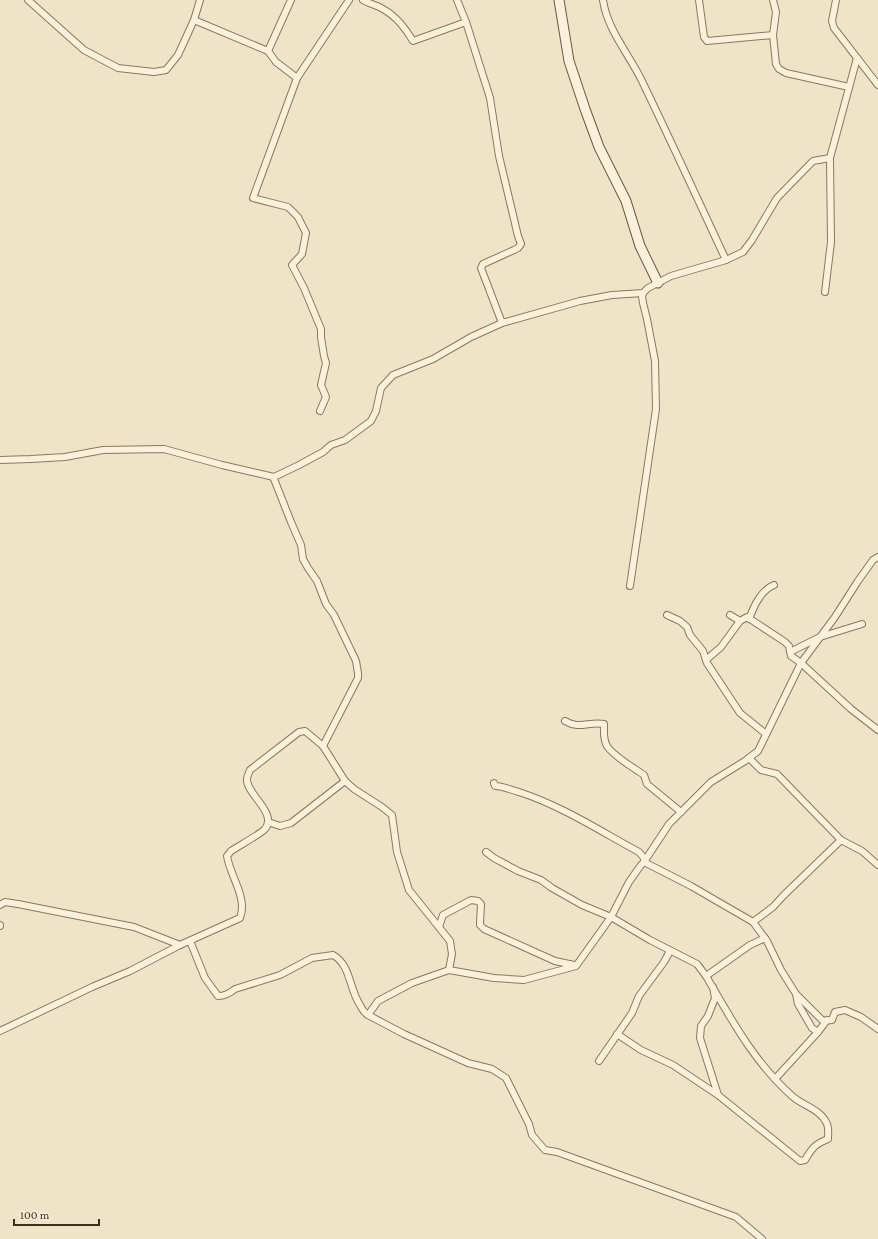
<svg xmlns="http://www.w3.org/2000/svg" width="878" height="1239" viewBox="0 0 878 1239" font-family="'Crimson Pro',serif">
<rect width="100%" height="100%" fill="#f0e4c8"/>
<g fill="none" stroke-linecap="round" stroke-linejoin="round">
<defs>
<g id="street">
<path d="M28 0 84 50 118 68 154 72 166 70 178 55 194 20 200 0"/>
<path d="M363 0C369 4 377 5 383 9 397 17 405 28 413 41L466 22"/>
<path d="M457 0 466 22 490 98 499 156 518 236 521 244 518 248 514 250 483 264 481 268 502 323"/>
<path d="M603 0C607 29 628 53 641 79 670 139 698 200 726 260"/>
<path d="M699 0 704 37 707 41 773 35 776 12 773 0"/>
<path d="M836 0 832 21 834 28 878 85"/>
<path d="M194 20 268 51 276 62 297 78"/>
<path d="M773 35 776 64 779 69 786 73 849 87"/>
<path d="M268 51 291 0"/>
<path d="M825 292 831 242 830 158 857 58"/>
<path d="M320 411 326 397 321 385 326 363 324 356 321 337V329L304 288 292 265 302 254 306 233 298 217 288 207 253 198 297 78 349 0"/>
<path d="M0 460 31 459 65 457 103 450 164 449 222 465 274 477"/>
<path d="M630 586 656 409 655 361 647 319 643 303 642 296 643 293 648 288 671 276 726 260 743 252 752 240 777 198 813 161 830 158"/>
<path d="M667 615 680 621 687 627 690 635 703 651 707 663 740 713 766 734"/>
<path d="M730 615 740 621 747 617 785 642 789 646 791 656 801 663 851 709 878 730"/>
<path d="M749 619C754 606 761 590 774 585"/>
<path d="M790 652 820 637 862 624"/>
<path d="M706 660 721 647 740 621"/>
<path d="M565 721C580 730 589 721 604 724 604 731 603 740 607 746 613 756 634 768 644 775L647 784 681 812"/>
<path d="M323 746 358 678V673L356 661 334 615 326 604 317 581 308 568 303 559 301 545 291 522 274 479V477L299 465 323 452 331 445 345 440 371 421 376 411 381 388 393 375 433 359 471 337 502 323 580 301 612 295 643 293"/>
<path d="M749 758 761 770 777 774 841 840"/>
<path d="M494 783 495 786C503 786 511 790 519 792 562 806 600 831 639 852L644 858V862L691 886 753 922 767 941 781 970 796 994 823 1021 832 1020 835 1012 845 1010 861 1017 878 1029"/>
<path d="M268 822 280 826 291 823 345 781"/>
<path d="M486 852 494 858 518 871 541 880 552 888 582 905 611 917 650 940 697 964 706 976C731 1019 754 1062 792 1096 803 1106 821 1109 827 1124 829 1128 828 1135 828 1139 815 1144 812 1148 805 1160L800 1161 718 1095 700 1038 701 1026 708 1016 715 998 713 987"/>
<path d="M0 905 5 902 18 904 134 927 180 945"/>
<path d="M753 922 773 907 784 895 841 840 862 851 878 865"/>
<path d="M0 925V926"/>
<path d="M439 927 443 915 471 900 478 901 481 904 480 923V925L484 929 555 961 574 965"/>
<path d="M190 941 205 978 218 996C225 996 229 994 235 989L280 975 312 958 333 955C351 965 349 989 360 1005 362 1009 364 1013 368 1015"/>
<path d="M706 976 750 945 765 938"/>
<path d="M796 994 798 1004 812 1028 818 1032"/>
<path d="M0 1031 92 987 130 971 180 945 240 918C248 898 230 876 227 856L231 851C237 847 262 833 265 829 278 813 246 794 247 779 247 776 249 773 250 770L299 732 305 731 323 746 345 781 354 789 382 807 392 815 397 852 409 890 450 941 452 954 449 970"/>
<path d="M617 1034 641 1050 673 1065 718 1095"/>
<path d="M599 1061 632 1013 639 996 664 962 670 951"/>
<path d="M775 1079 818 1032 827 1020"/>
<path d="M762 1239 736 1217 557 1152 545 1150 532 1135 529 1124 506 1078 492 1069 468 1063 404 1034 368 1015 378 1001 412 983 449 970 494 978 524 980 576 966 611 917 629 882 641 865 644 862 669 824 711 782 745 761 758 751 801 663 835 617 858 581 873 560 878 557"/>
</g>
<path id="secondary" d="M559 0 569 61 585 109 599 147 626 201 640 246 658 283"/>
</defs>
<use href="#street" stroke="#8d765c" stroke-width="8"/>
<use href="#secondary" stroke="#6f573f" stroke-width="11"/>
<use href="#street" stroke="#faf1dc" stroke-width="6"/>
<use href="#secondary" stroke="#faf1dc" stroke-width="9"/>
</g>
<path d="M14 1219v6h85v-6" fill="none" stroke="#3d2e20" stroke-width="2"/>
<text x="20" y="1219" font-size="12" fill="#3d2e20" stroke="#f7eed8" stroke-width="3" paint-order="stroke">100 m</text>
</svg>
